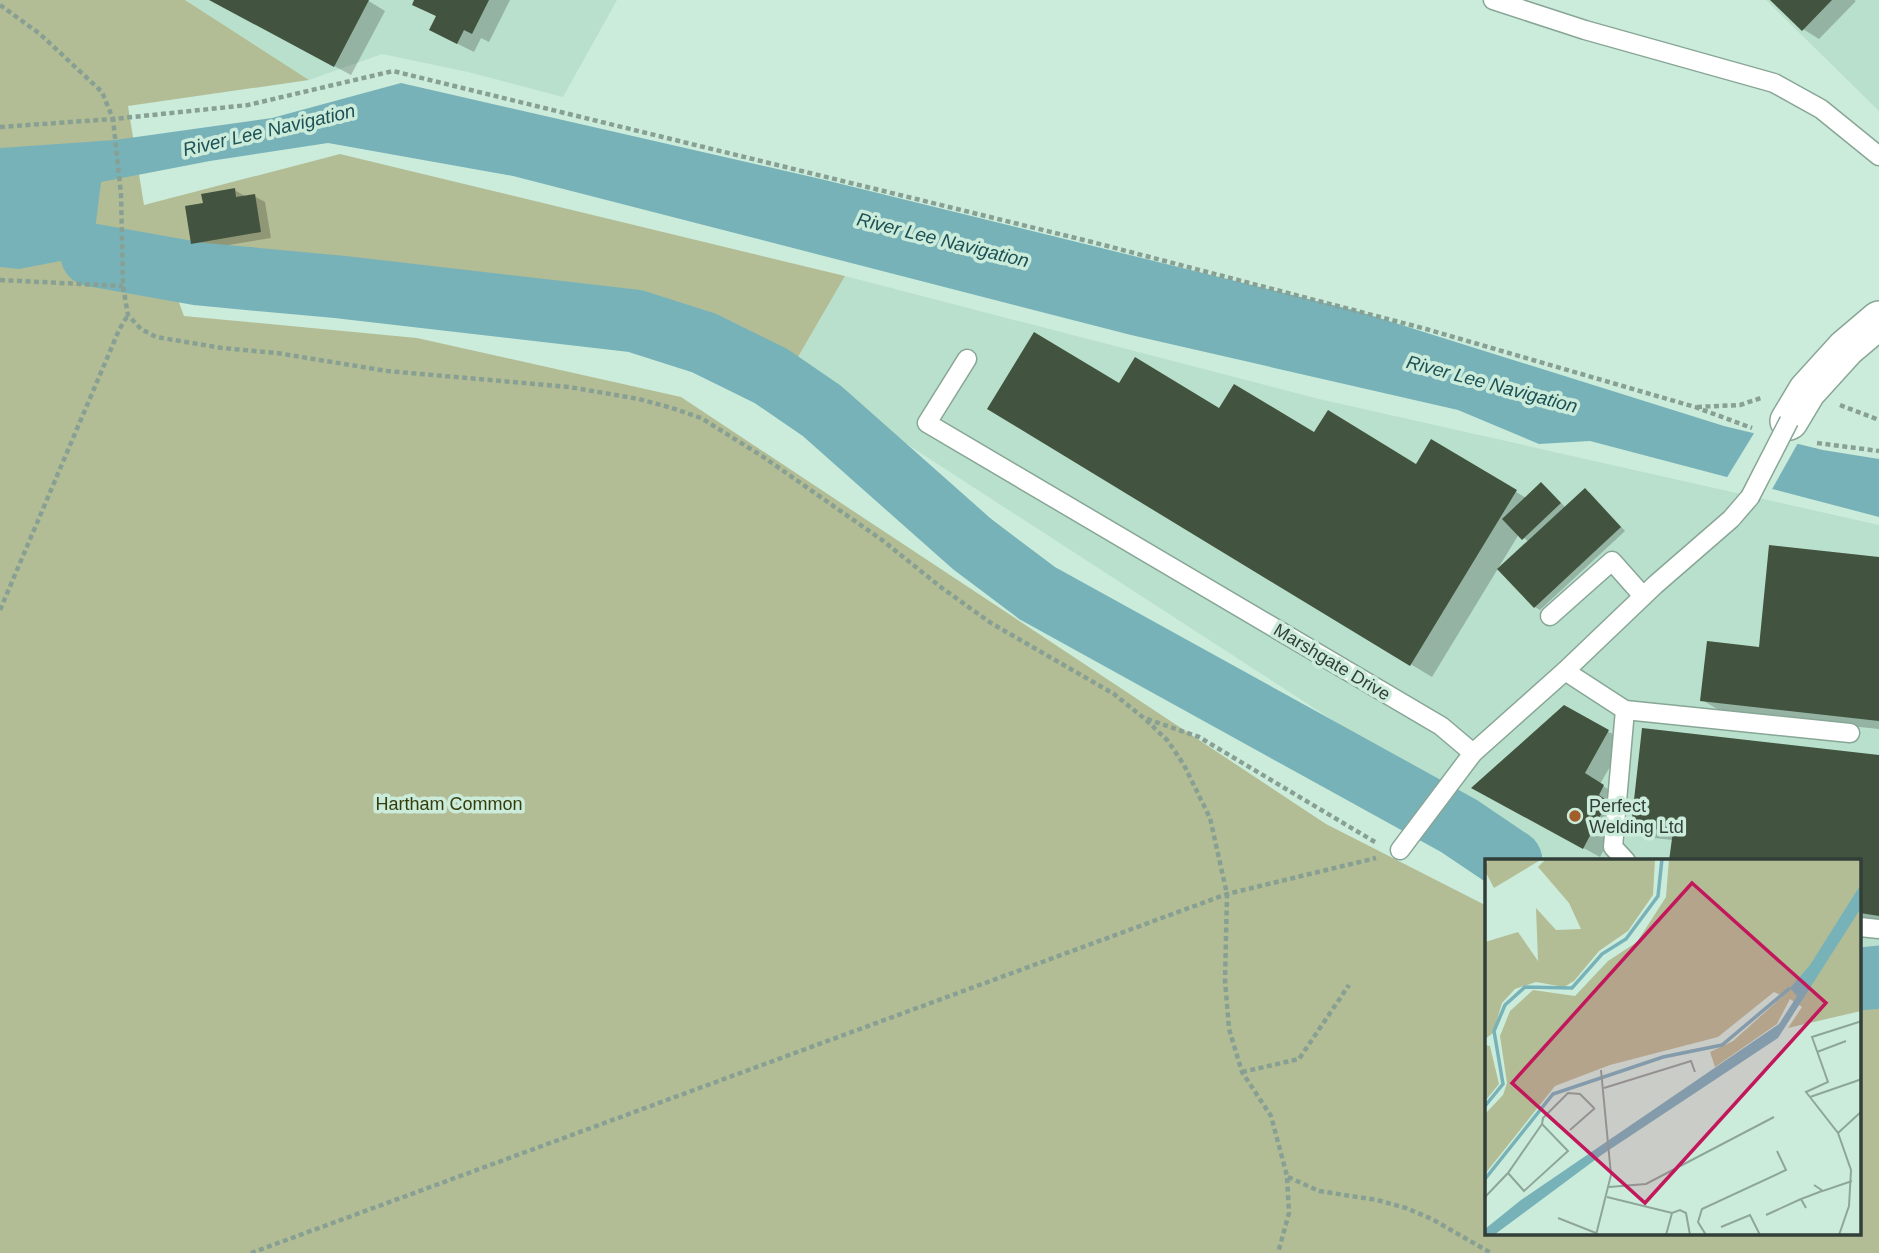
<svg xmlns="http://www.w3.org/2000/svg" width="1879" height="1253" viewBox="0 0 1879 1253" font-family="Helvetica,sans-serif">
<rect width="100%" height="100%" fill="#ccecdb"/>
<g fill="#b9e0cc">
<path d="M185 0H617L563 97 468 72 382 54 309 80Z"/>
<path d="M1766 0H1879V111Z"/>
<path d="M845 276 1319 399 1879 525V948L1860 950V861H1550L791 369Z"/>
</g>
<path fill="#b3bd95" d="M0 0H185L309 80 128 106 144 205 340 154 845 276 791 369 730 331 628 301 476 281 221 260 160 251 184 316 417 338 681 397 1326 824 1487 906V1234H1860V1010L1879 1008V1253H0Z"/>
<path fill="#78b2b9" d="M401 83 825 180 1357 311 1724 426 1823 450 1879 459V517L1590 441 1539 444 1458 410 1131 335 513 176 328 143 210 161 101 182 92 255 19 269 0 267V148L115 140 272 118Z"/>
<path fill="#ccecdb" d="M1756 430 1799 441 1771 491 1726 479Z"/>
<g fill="#0003">
<path d="M211 0H367L385 11 351 75Z"/>
<path d="M416 0H510L489 42 481 38 474 52 448 39 438 17 430 13Z"/>
<path d="M1772 0H1854L1856 1 1819 39 1803 29Z"/>
<path d="M234 190 245 196H254L265 202 271 238 204 249 193 243 205 204Z"/>
<path d="M1120 385 1315 434 1417 465 1453 453 1526 498 1541 484 1546 487 1566 508 1585 490 1590 493 1625 531 1540 610 1535 607 1529 542 1519 534 1432 677 989 408Z"/>
<path d="M1879 559V729L1724 713 1702 700 1760 649Z"/>
<path d="M1564 707 1625 741 1600 784 1619 796 1624 812 1600 857 1490 797Z"/>
<path d="M1879 757V924L1860 922V861H1671L1673 840 1654 838 1633 826Z"/>
</g>
<g fill="none" stroke-linecap="round" stroke-linejoin="round">
<g stroke="#78b2b9" stroke-width="63">
<path d="M92 255 199 274 340 287 635 321 704 343 771 376 822 411 972 544 1037 593 1459 826 1511 861"/>
<path d="M1860 979 1879 977"/>
</g>
</g>
<g fill="#42543f">
<path d="M209 0H369L334 67Z"/>
<path d="M414 0H489L472 34 464 30 457 44 429 30 436 16 412 5Z"/>
<path d="M1770 0H1832L1802 31Z"/>
<path d="M235 188 236 197 255 194 261 232 191 244 185 206 203 203 201 194Z"/>
<path d="M1034 332 1119 383 1135 357 1219 408 1234 384 1314 432 1328 410 1416 464 1431 439 1517 490 1410 666 987 409Z"/>
<path d="M1541 482 1561 503 1522 540 1502 519Z"/>
<path d="M1585 488 1621 527 1534 608 1497 569Z"/>
<path d="M1769 545 1879 557V721L1700 701 1707 641 1759 647Z"/>
<path d="M1564 705 1609 730 1585 773 1604 785 1599 795 1608 801 1583 849 1471 788Z"/>
<path d="M1642 728 1879 755V916L1860 913V861H1669L1673 831 1631 827Z"/>
</g>
<g fill="none" stroke-linecap="round" stroke-linejoin="round">
<defs>
<g id="lane">
<path d="M1493 0 1585 30 1774 83 1821 109 1879 156"/>
<path d="M967 359 927 423 1441 726 1473 753"/>
<path d="M1550 616 1612 561 1643 596"/>
<path d="M1565 671 1625 710 1850 733"/>
<path d="M1625 710 1613 847 1626 861"/>
<path d="M1400 850 1473 753 1565 671 1655 585 1731 519 1750 497"/>
<path d="M1860 927 1879 929"/>
</g>
<path id="street" d="M1789 421 1807 391 1846 348 1879 320"/>
</defs>
<use href="#lane" stroke="#88a696" stroke-width="21"/>
<use href="#street" stroke="#88a696" stroke-width="40"/>
<g stroke="#88a093" stroke-width="4.5" stroke-dasharray="5 3.5" stroke-linecap="butt">
<path d="M0 5 40 34 102 92 113 119 121 194 123 286 128 315 141 329 156 337 222 348 277 353 387 371 569 387 639 399 672 408 701 418 762 456 882 540 942 588 991 623 1114 694 1145 719 1168 741 1184 765 1210 818 1227 894 1225 980 1229 1029 1242 1072 1271 1116 1287 1176 1289 1213 1278 1253"/>
<path d="M0 127 113 119 248 105 393 71 1092 242 1426 329 1695 407 1752 428"/>
<path d="M0 280 123 286"/>
<path d="M1840 405 1879 420"/>
<path d="M1697 407 1740 405 1761 398"/>
<path d="M1817 443 1879 451"/>
<path d="M0 610 119 330 128 315"/>
<path d="M1147 719 1199 737 1375 842"/>
<path d="M1242 1072 1299 1059 1349 985"/>
<path d="M1288 1177 1319 1191 1377 1200 1406 1208 1432 1219 1491 1253"/>
<path d="M251 1253 1227 894 1376 858"/>
</g>
<use href="#lane" stroke="#fff" stroke-width="18"/>
<use href="#street" stroke="#fff" stroke-width="37"/>
<defs>
<path id="lane-bridge" d="M1750 497 1789 421"/>
</defs>
<use href="#lane-bridge" stroke="#88a696" stroke-width="21" stroke-linecap="butt"/>
<use href="#lane-bridge" stroke="#fff" stroke-width="18"/>
</g>
<circle fill="#a15f2c" stroke="#ccecdb" stroke-width="2.5" cx="1575" cy="816" r="7"/>
<g text-anchor="middle" dominant-baseline="central" stroke-width="7" stroke-linejoin="round" paint-order="stroke">
<g font-size="18" fill="#323e38" stroke="#ccecdb">
<text transform="translate(1332 662) rotate(31)">Marshgate Drive</text>
</g>
<g font-size="18" fill="#353e0b" stroke="#ccecdb">
<text x="449" y="804">Hartham Common</text>
</g>
<g font-size="18" fill="#323e38" stroke="#ccecdb" text-anchor="start">
<text x="1589" y="806">Perfect<tspan x="1589" dy="21">Welding Ltd</tspan></text>
</g>
<g font-size="19" font-style="italic" fill="#1d5156" stroke="#ccecdb">
<text transform="translate(269 130) rotate(-13)">River Lee Navigation</text>
<text transform="translate(943 240) rotate(14)">River Lee Navigation</text>
<text transform="translate(1492 384) rotate(15)">River Lee Navigation</text>
</g>
</g>
<g transform="translate(1485 859)">
<rect width="376" height="376" fill="#ccecdb"/>
<path d="M3 0H57L9 29 0 12ZM61 0H170L168 36 143 72 114 92 89 122 79 128 51 123 30 130 17 144 8 174 0 180V83L33 73 53 102 51 49 71 71 96 70 84 44 53 8ZM184 0H376V152L303 169 317 148 305 140 292 165 230 208 225 193 248 182 298 137 289 133 233 178 125 206 70 227 0 315V255L18 236 22 224 15 177 25 152 48 131 90 137 123 102 152 83 181 38ZM0 186 5 187 14 225 0 242Z" fill="#b3bd95"/>
<path d="M376 25V49L293 179 118 295 9 376H0V370L36 341 294 165 312 137 305 129 325 106Z" fill="#78b2b9"/>
<path fill="none" stroke="#78b2b9" stroke-width="3.5" d="M0 247 18 225 9 172 20 146 40 128 87 129 117 95 141 80 173 37 177 0M0 320 68 235 178 198 237 186 305 129"/>
<path fill="none" stroke="#8ea69a" stroke-width="2" d="M332 193 361 182M119 229 206 202 210 213M325 238 377 220M57 265 58 259 83 234 95 235 109 249M85 271 110 249M353 274 377 252M329 326 338 332 367 322M124 328 161 325 289 258M0 338 23 314 57 265 83 292 39 332 23 314M122 338 187 354 195 351 201 354 205 376M321 349 316 340 337 332M281 356 316 340M73 359 111 374M236 368 265 356 275 376M111 376 126 316 116 211M181 376 187 354M221 376 213 363 217 350 301 311 292 292M354 376 364 347 366 311 353 274 321 233 343 223 327 178 377 162"/>
<path fill="#c2185b" fill-opacity="0.15" stroke="#c2185b" stroke-width="3.5" d="M207 24 341 144 160 344 27 224Z"/>
<rect width="376" height="376" fill="none" stroke="#323e38" stroke-width="3.5"/>
</g>
</svg>
